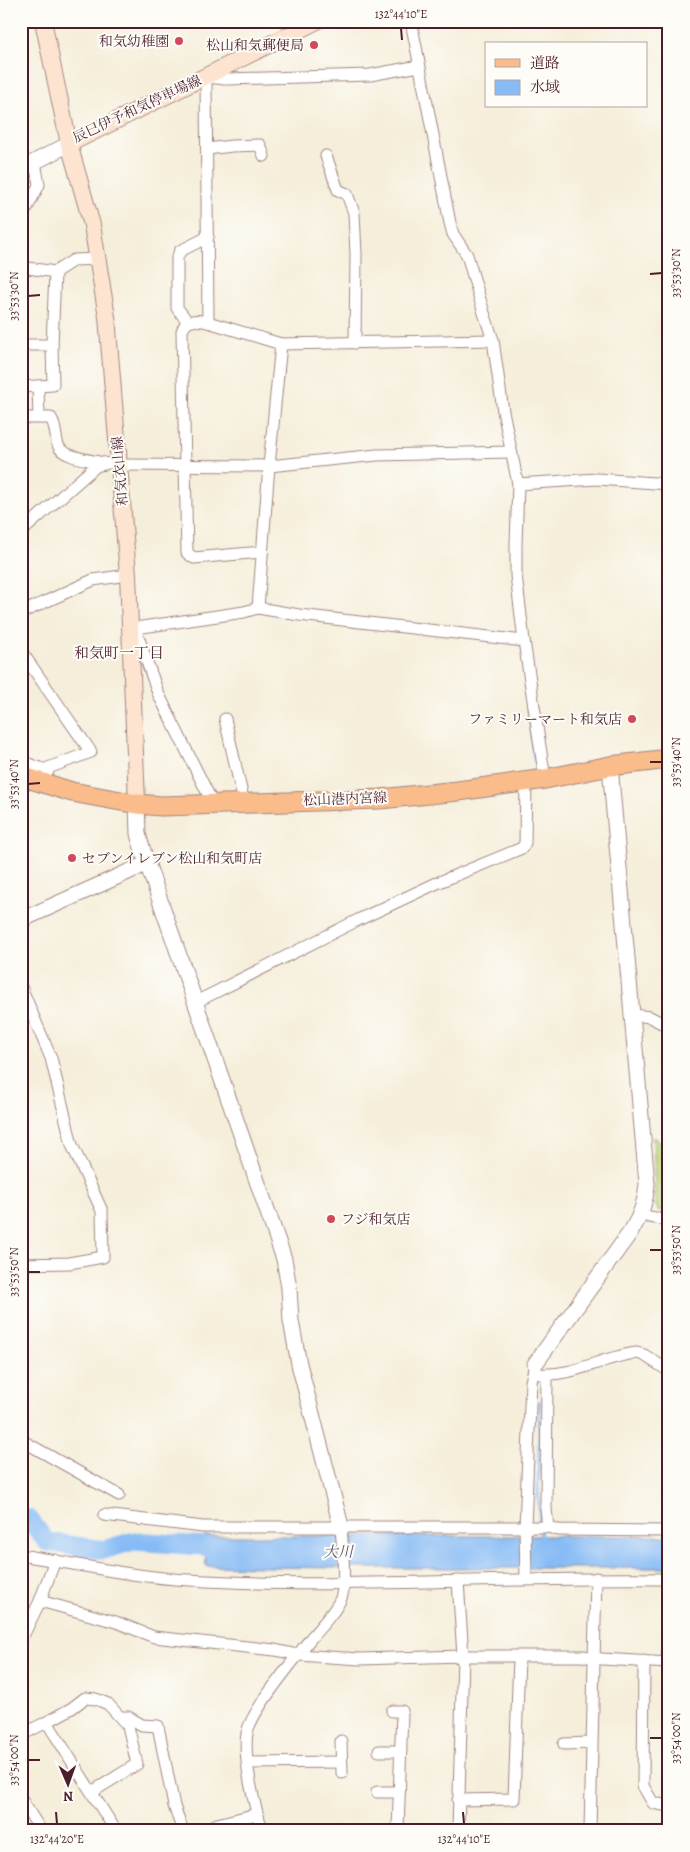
<svg xmlns="http://www.w3.org/2000/svg" width="690" height="1852" viewBox="0 0 690 1852" font-family="Alegreya,'Noto Serif JP',serif">
<rect width="100%" height="100%" fill="#fdfcf7"/>
<filter id="ink" filterUnits="userSpaceOnUse"><feTurbulence type="fractalNoise" baseFrequency=".02" numOctaves="2"/><feDisplacementMap in="SourceGraphic" scale="10" xChannelSelector="R" yChannelSelector="G"/><feConvolveMatrix kernelMatrix="1 2 1 2 8 2 1 2 1" color-interpolation-filters="sRGB"/></filter>
<filter id="wash" filterUnits="userSpaceOnUse"><feTurbulence type="fractalNoise" baseFrequency=".0096" numOctaves="4" result="noise"/><feDisplacementMap in="SourceGraphic" scale="20" xChannelSelector="R" yChannelSelector="G"/><feGaussianBlur stdDeviation="1.12" result="paint"/><feColorMatrix in="noise" values="0 0 0 0 0 0 0 0 0 0 0 0 0 0 0 0 0 1.4 0 .05"/><feComposite in="paint" operator="in"/></filter>
<g filter="url(#wash)">
<rect width="100%" height="100%" fill="#f5eeda"/>
<path fill="#b4cd73" stroke="#7f764f" d="M653 1137 669 1148V1214L658 1210 655 1204Z"/>
<path fill="#87bbf5" stroke="#686d90" d="M204 1536H669V1568H332L206 1566Z"/>
<g fill="none" stroke-linecap="round" stroke-linejoin="round">
<g stroke="#87bbf5" stroke-width="3">
<path d="M529 711 534 760"/>
<path d="M540 1401 538 1491 541 1540"/>
</g>
<path stroke="#87bbf5" stroke-width="19" d="M21 1518 29 1519 47 1542 103 1550 134 1541 230 1548"/>
</g>
</g>
<g filter="url(#ink)">
<g fill="none" stroke-linecap="round" stroke-linejoin="round">
<defs>
<g id="minor">
<path d="M411 21 450 223 453 234 467 255 484 313 493 340 503 411 518 484 516 544V575L524 641 545 779"/>
<path d="M207 149 232 146 260 145 264 156"/>
<path d="M326 156 338 190 347 194 354 213 356 254 355 343"/>
<path d="M21 219 39 185 35 162"/>
<path d="M21 267 55 272"/>
<path d="M188 322 177 308V258L180 251 208 237"/>
<path d="M208 322 206 77 227 79 370 75 419 66"/>
<path d="M21 345H52"/>
<path d="M38 386 39 417"/>
<path d="M21 387 53 385 52 345 55 272 74 260 98 259"/>
<path d="M28 418H51C56 426 55 436 58 445 62 458 92 460 104 463"/>
<path d="M119 465 269 466 377 455 511 452"/>
<path d="M518 484 597 479 669 484"/>
<path d="M21 532 96 466 119 461"/>
<path d="M262 552 194 558 187 553 182 331C186 318 197 320 208 322L281 344 493 340"/>
<path d="M258 608 269 466 281 344"/>
<path d="M21 613 93 580 128 575"/>
<path d="M135 628 158 693 213 804"/>
<path d="M129 629 244 612 258 608 299 615 524 641"/>
<path d="M21 651 91 752 48 768 45 783"/>
<path d="M225 719 244 803"/>
<path d="M21 761 48 771"/>
<path d="M21 987 51 1058 72 1145 102 1211 103 1257 69 1263 21 1264"/>
<path d="M196 1002 358 920 437 883 522 848 525 843 526 782"/>
<path d="M633 1015 650 1017 669 1027"/>
<path d="M641 1213 649 1217 669 1220"/>
<path d="M540 1374C573 1377 604 1356 637 1353L644 1355 669 1371"/>
<path d="M547 1374 546 1509 548 1527"/>
<path d="M21 1440 119 1495"/>
<path d="M104 1515 203 1527H548L558 1530 669 1531"/>
<path d="M21 1555C77 1564 133 1577 189 1580 349 1590 509 1576 669 1579"/>
<path d="M526 1579 525 1527 531 1382 535 1364"/>
<path d="M458 1581 463 1656 458 1831"/>
<path d="M40 1601 116 1622 154 1637 275 1650 298 1655 360 1659 463 1656H583L602 1659 669 1663"/>
<path d="M21 1640 40 1601 55 1560"/>
<path d="M644 1661 643 1786 653 1803 669 1806"/>
<path d="M667 1663 669 1634"/>
<path d="M392 1711H402L398 1831"/>
<path d="M122 1717H128L142 1725 158 1726 174 1806 183 1831"/>
<path d="M47 1722 72 1708 85 1698 96 1699 108 1704 128 1726 137 1764 92 1792"/>
<path d="M21 1735 47 1722 116 1831"/>
<path d="M341 1741 342 1773"/>
<path d="M564 1744 591 1743"/>
<path d="M379 1751H401"/>
<path d="M248 1763 341 1762"/>
<path d="M377 1792H399"/>
<path d="M21 1799 41 1831"/>
<path d="M458 1800 514 1799 519 1657"/>
<path d="M203 1831 217 1824 257 1814"/>
<path d="M263 1831C254 1807 243 1758 247 1733 251 1711 296 1658 311 1638 320 1627 339 1608 342 1595 346 1579 342 1543 341 1526"/>
<path d="M590 1831 596 1578"/>
</g>
<g id="tertiary">
<path d="M21 169 69 144"/>
<path d="M137 804 138 834 144 854 284 1259 289 1288 291 1321 299 1364 341 1526"/>
<path d="M21 920 148 863"/>
<path d="M535 1364 632 1230C641 1215 646 1201 647 1184L610 766"/>
</g>
<g id="secondary">
<path d="M43 21 69 144 92 225 107 317 128 575 137 804"/>
<path d="M69 144 317 21"/>
</g>
<path id="primary" d="M21 776 72 792 137 804 162 806 380 799 458 791 545 779 610 766 669 759"/>
</defs>
<use href="#minor" stroke="#a08682" stroke-width="13"/>
<use href="#tertiary" stroke="#a08682" stroke-width="17"/>
<use href="#secondary" stroke="#a08682" stroke-width="18"/>
<use href="#primary" stroke="#a08682" stroke-width="21"/>
<use href="#minor" stroke="#fff" stroke-width="11"/>
<use href="#tertiary" stroke="#fff" stroke-width="15"/>
<use href="#secondary" stroke="#fde4d1" stroke-width="16"/>
<use href="#primary" stroke="#fabc8b" stroke-width="19"/>
</g>
</g>
<path fill="none" stroke="#4a1f2b" stroke-width="2" d="M401 28 402 40M650 274 662 273M28 296 40 295M650 762H662M28 784 40 783M650 1250H662M28 1272H40M650 1738H662M28 1760H40M56 1812 57 1824M463 1812 464 1824"/>
<g fill="#d1495b" stroke="#fdfcf7" stroke-width="2">
<circle cx="179" cy="41" r="5"/>
<circle cx="314" cy="45" r="5"/>
<circle cx="632" cy="719" r="5"/>
<circle cx="72" cy="858" r="5"/>
<circle cx="331" cy="1219" r="5"/>
</g>
<g text-anchor="middle" dominant-baseline="central" stroke-width="4" stroke-linejoin="round" paint-order="stroke">
<g font-size="14" fill="#4a1f2b" stroke="#fdfcf7" text-anchor="end">
<text x="169" y="41">和気幼稚園</text>
<text x="304" y="45">松山和気郵便局</text>
<text x="622" y="719">ファミリーマート和気店</text>
<text x="82" y="858" text-anchor="start">セブンイレブン松山和気町店</text>
<text x="341" y="1219" text-anchor="start">フジ和気店</text>
</g>
<g font-size="14" fill="#4a1f2b" stroke="#fdfcf7">
<text transform="translate(137 109) rotate(-25)">辰巳伊予和気停車場線</text>
<text transform="translate(120 471) rotate(-95)">和気衣山線</text>
<text transform="translate(345 799) rotate(-2)">松山港内宮線</text>
</g>
<g font-size="15" fill="#4a1f2b" stroke="#fdfcf7">
<text x="119" y="653">和気町一丁目</text>
</g>
<g font-size="15" font-style="italic" fill="#5f5672" stroke="#fdfcf7">
<text transform="translate(338 1552) rotate(-1)">大川</text>
</g>
</g>
<rect width="690" height="1852" fill="none" stroke="#fdfcf7" stroke-width="55"/>
<rect x="485" y="42" width="162" height="65" fill="#fdfcf7" stroke="#b5a4a5"/>
<rect x="495" y="59" width="25" height="8" fill="#fabc8b" stroke="#b5a4a5"/>
<text x="530" y="68" font-size="15" fill="#4a1f2b">道路</text>
<rect x="495" y="80" width="25" height="15" fill="#87bbf5" stroke="#b5a4a5"/>
<text x="530" y="92" font-size="15" fill="#4a1f2b">水域</text>
<g transform="translate(68 1784) rotate(178)" stroke="#fdfcf7" stroke-width="4" paint-order="stroke">
<path d="M0-4L9 19L0 12L-9 19Z" fill="#4a1f2b"/>
<text y="-8" font-size="14" font-weight="bold" text-anchor="middle" fill="#4a1f2b">N</text>
</g>
<rect x="28" y="28" width="634" height="1796" fill="none" stroke="#4a1f2b" stroke-width="2"/>
<g font-size="12" text-anchor="middle" fill="#4a1f2b">
<text x="401" y="18">132°44'10"E</text>
<text transform="translate(676 273) rotate(-90)" y="4">33°53'30"N</text>
<text transform="translate(14 296) rotate(-90)" y="4">33°53'30"N</text>
<text transform="translate(676 762) rotate(-90)" y="4">33°53'40"N</text>
<text transform="translate(14 784) rotate(-90)" y="4">33°53'40"N</text>
<text transform="translate(676 1250) rotate(-90)" y="4">33°53'50"N</text>
<text transform="translate(14 1272) rotate(-90)" y="4">33°53'50"N</text>
<text transform="translate(676 1738) rotate(-90)" y="4">33°54'00"N</text>
<text transform="translate(14 1760) rotate(-90)" y="4">33°54'00"N</text>
<text x="57" y="1843">132°44'20"E</text>
<text x="464" y="1843">132°44'10"E</text>
</g>
</svg>
